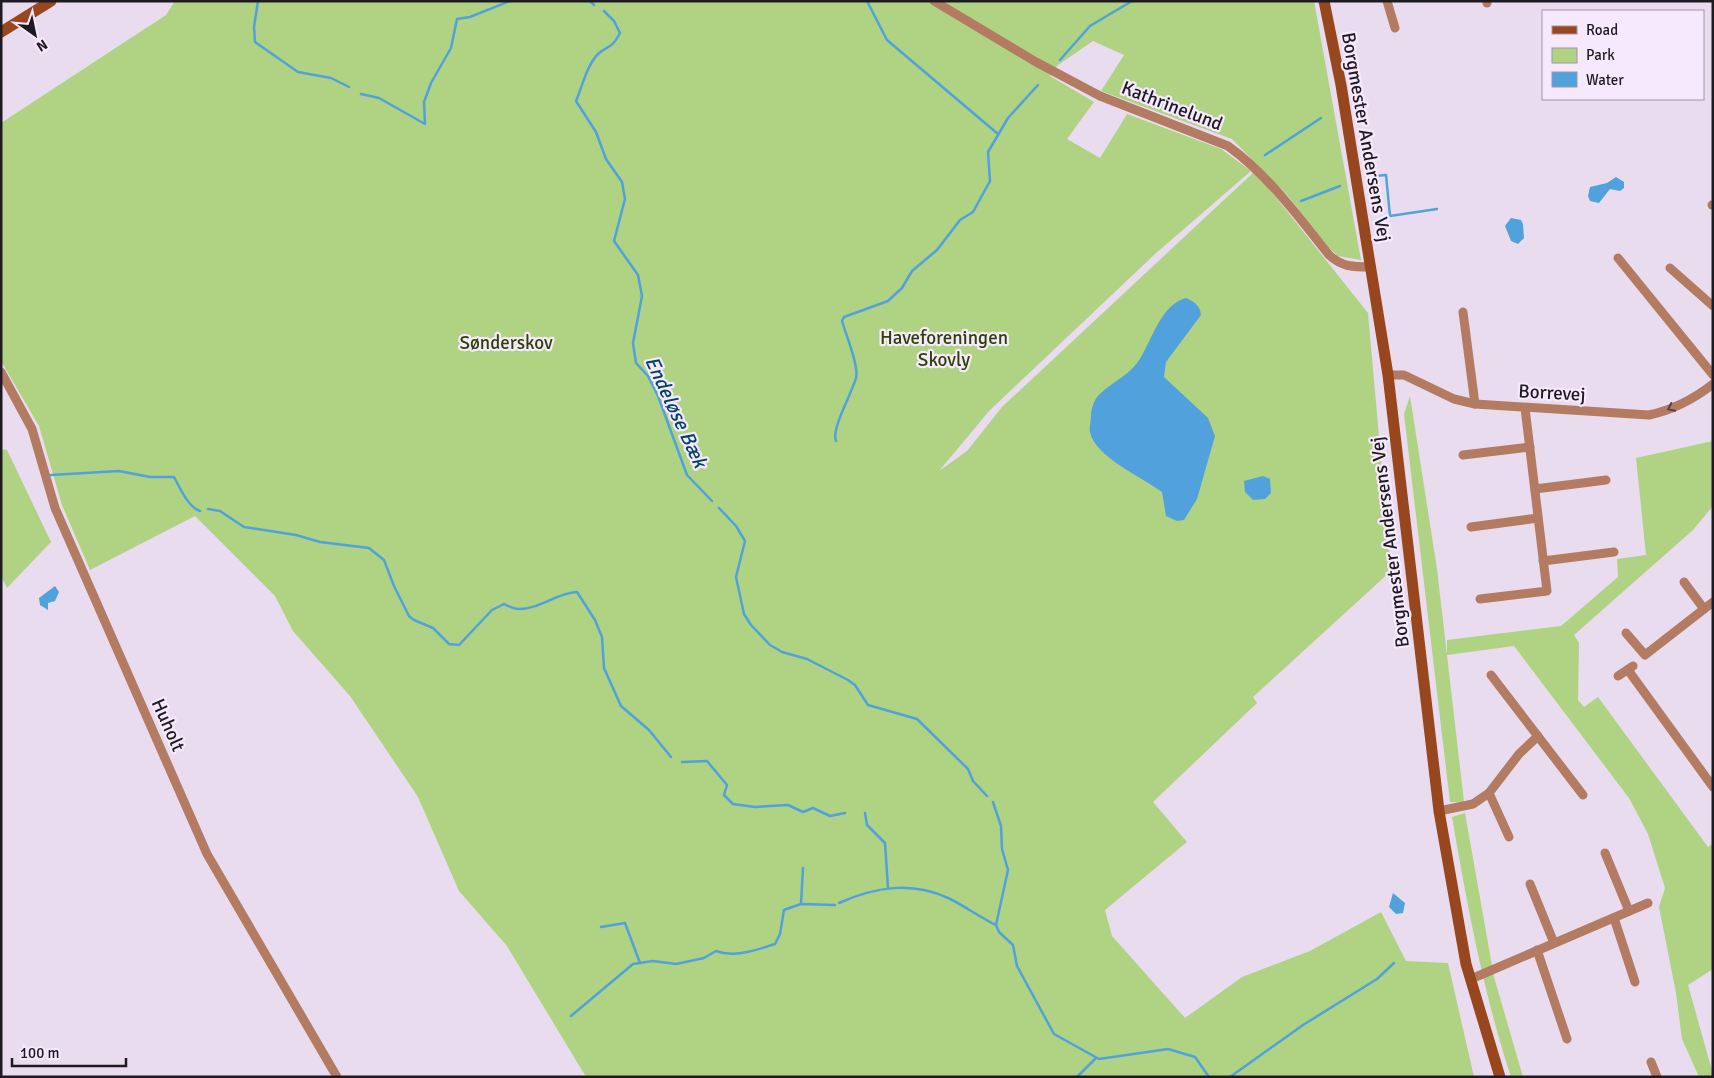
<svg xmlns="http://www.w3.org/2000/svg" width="1714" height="1078" viewBox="0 0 1714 1078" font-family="Signika,sans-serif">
<rect width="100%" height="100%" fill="#e9dcef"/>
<g fill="#afd283">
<path d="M175 1H1314L1361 260 1338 256 1329 248 1288 196 1232 139 1101 91 1124 55 1093 41 1058 65 1050 76 1094 102 1067 139 1100 158 1127 114 1221 149 1251 171 1155 254 989 411 939 471 967 451 1002 407 1255 171 1368 313 1391 571 1253 697 1257 703 1153 802 1187 842 1105 910 1112 936 1185 1018 1242 977 1310 951 1381 912 1406 961 1448 963 1474 1077H586L507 946 459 891 418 797 350 696 293 631 275 596 195 516 90 570 62 505 39 426 1 361V123L166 15Z"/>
<path d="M1410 396 1437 569 1464 802H1450L1404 414Z"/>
<path d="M1713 441V506L1693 530 1574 635 1579 643 1578 700 1584 707 1598 697 1708 847 1713 844V969L1688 985 1713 1074V1077H1699L1682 1039 1676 993 1659 907 1665 888 1648 834 1629 798 1514 646 1447 655V640L1561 626 1618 577 1617 559 1646 555 1636 458Z"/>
<path d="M1 449 7 450 51 542 7 588 1 576Z"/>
<path d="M1465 813 1494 977 1523 1077H1511C1483 992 1467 904 1452 817Z"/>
</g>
<g fill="#51a2dc">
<path d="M1616 177 1624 182V188L1620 191 1610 189 1599 203 1590 201 1588 196 1590 187 1607 183Z"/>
<path d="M1511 218 1521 220 1523 224 1524 238 1518 244 1511 241 1505 226Z"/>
<path d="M1186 298C1195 302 1200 306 1201 315L1166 362 1164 377 1208 418 1215 436 1197 499 1184 520 1177 521 1166 516 1162 492C1142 477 1095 457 1090 432 1089 427 1091 421 1091 416 1091 410 1094 399 1099 395 1113 381 1131 375 1141 357 1153 337 1162 304 1186 298Z"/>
<path d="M1263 476 1270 479 1271 493 1265 499 1253 500 1245 492 1244 481Z"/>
<path d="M55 586 59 592 55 601 48 603V610L40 605 39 598Z"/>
<path d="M1393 893 1405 903 1403 913 1396 914 1389 907Z"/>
</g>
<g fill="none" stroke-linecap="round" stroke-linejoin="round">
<g stroke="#51a2dc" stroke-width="2.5">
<path d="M258 1 254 27 255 42 298 72 331 78 349 87"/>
<path d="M590 1 594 5"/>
<path d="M867 1 887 40 998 134"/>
<path d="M604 11 614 21 620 33C611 50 609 44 598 54 587 65 582 87 576 101L596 132 606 159 622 182 625 199 614 241 638 275 642 296 633 343 636 363 648 376 658 396 687 475 712 501"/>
<path d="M1060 60 1090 26 1132 1"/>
<path d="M361 94 379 98 425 124 424 102 431 83 451 48 457 19 470 17 510 1"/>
<path d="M1265 155 1321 118"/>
<path d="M1375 176 1386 175 1390 216 1437 209"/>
<path d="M1301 201 1340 186"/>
<path d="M836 441C831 429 852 393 856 378 859 366 846 335 842 321L844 317 888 301 902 288 912 271 937 250 960 220 973 212 990 181 988 152 1008 118 1038 85"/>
<path d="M51 475 119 471 150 477H174C180 488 188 507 200 511"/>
<path d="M719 508 736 526 745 541 736 577 744 614 751 625 770 645 782 652 807 659 848 680 855 685 868 705 917 719 968 769 973 781 987 796"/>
<path d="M208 509 220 511 244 527 296 535 320 542 369 548 384 560 394 586 409 616 414 620 433 628 449 644 459 645 492 610 504 604C508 606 515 609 519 609 540 609 556 593 577 592L595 620 602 637 604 668 621 706 649 730 671 757"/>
<path d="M682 762 707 761 727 785 724 795 733 804 755 807 788 805 803 812 813 808 830 816 845 813"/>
<path d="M993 802 1001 826 1002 849 1008 870 996 925 999 932 1013 945 1017 966 1054 1034 1099 1059 1168 1049 1195 1057 1209 1077"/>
<path d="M865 813 867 825 885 843 888 888"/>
<path d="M839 903C875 887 911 881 948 898 965 906 979 917 996 925"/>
<path d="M801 904 803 868"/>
<path d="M601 927 625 923 640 963"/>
<path d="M571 1016 633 964 653 961 676 964 704 958 716 951C734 958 756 950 775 944L780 934 784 910 801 904 835 905"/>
<path d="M1077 1077 1096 1058"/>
<path d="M1230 1077 1303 1025 1377 979 1394 963"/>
</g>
<g stroke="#b37b62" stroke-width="9">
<path d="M934 1 1036 62 1100 96 1228 146C1268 175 1298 216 1329 255 1342 267 1353 267 1371 267"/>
<path d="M1387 1 1395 28"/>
<path d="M1487 1V3"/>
<path d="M1712 205H1713"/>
<path d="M1618 258 1713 375"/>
<path d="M1670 268 1713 306"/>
<path d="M1463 312 1475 404"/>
<path d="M1 372 32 429 55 508 207 854 337 1077"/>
<path d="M1388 375H1404L1454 399 1475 404 1649 415C1672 410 1695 398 1713 384"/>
<path d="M1463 455 1530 447"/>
<path d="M1535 489 1606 480"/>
<path d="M1471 527 1538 518"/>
<path d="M1543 561 1614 552"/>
<path d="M1684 582 1704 609"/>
<path d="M1480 599 1547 591 1525 408"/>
<path d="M1626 633 1645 655 1713 602"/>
<path d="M1628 670 1713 787"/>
<path d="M1491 675 1583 795"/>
<path d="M1618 676 1633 666"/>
<path d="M1489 793 1509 837"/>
<path d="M1439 811 1473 804 1489 793 1519 754 1538 736"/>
<path d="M1605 853 1629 911"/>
<path d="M1530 884 1554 943"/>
<path d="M1614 918 1635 982"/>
<path d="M1537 950 1567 1039"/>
<path d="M1471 979 1648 903"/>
<path d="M1651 1062 1657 1077"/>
</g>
<g stroke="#97461e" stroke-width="11">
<path d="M1324 1 1341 85 1388 375 1439 811 1466 964 1500 1077"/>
<path d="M1 32 51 1"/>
</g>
</g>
<defs><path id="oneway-chevron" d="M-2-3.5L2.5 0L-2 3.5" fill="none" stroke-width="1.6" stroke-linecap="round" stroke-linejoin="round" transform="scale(1.25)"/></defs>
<use stroke="#5a413b" href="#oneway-chevron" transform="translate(1671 408) rotate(154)"/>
<g text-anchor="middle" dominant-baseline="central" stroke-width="4.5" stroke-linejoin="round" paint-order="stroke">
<g font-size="19" fill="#1e1a21" stroke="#f7e9fd">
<text transform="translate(1172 106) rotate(21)">Kathrinelund</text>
<text transform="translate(1366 137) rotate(80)">Borgmester Andersens Vej</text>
<text transform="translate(1552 393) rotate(3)">Borrevej</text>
<text transform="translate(1390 542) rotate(-97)">Borgmester Andersens Vej</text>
<text transform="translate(168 725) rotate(66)">Huholt</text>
</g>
<g font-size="19" fill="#2c4203" stroke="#f7e9fd">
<text x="944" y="338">Haveforeningen<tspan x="944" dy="22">Skovly</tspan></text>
<text x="506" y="343">Sønderskov</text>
</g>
<g font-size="20" font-style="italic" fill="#004369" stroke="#f7e9fd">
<text transform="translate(676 412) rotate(65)">Endeløse Bæk</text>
</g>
</g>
<rect width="1714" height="1078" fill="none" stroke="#1e1a21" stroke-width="5"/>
<rect x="1542" y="10" width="162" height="90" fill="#f7e9fd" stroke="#a096a5"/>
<rect x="1552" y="26" width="25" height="8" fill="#97461e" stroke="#a096a5"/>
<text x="1586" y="35" font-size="15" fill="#1e1a21">Road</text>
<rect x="1552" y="48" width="25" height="15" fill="#afd283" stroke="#a096a5"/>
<text x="1586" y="60" font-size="15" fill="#1e1a21">Park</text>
<rect x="1552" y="72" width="25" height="15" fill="#51a2dc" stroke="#a096a5"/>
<text x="1586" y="85" font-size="15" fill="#1e1a21">Water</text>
<g transform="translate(35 35) rotate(147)" stroke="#f7e9fd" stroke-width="4" paint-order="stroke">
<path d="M0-4L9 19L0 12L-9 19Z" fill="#1e1a21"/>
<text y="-8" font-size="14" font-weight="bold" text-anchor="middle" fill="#1e1a21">N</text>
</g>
<path d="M12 1058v8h114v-8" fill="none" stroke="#1e1a21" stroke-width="2.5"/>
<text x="20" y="1058" font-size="15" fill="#1e1a21" stroke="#f7e9fd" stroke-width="4" paint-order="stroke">100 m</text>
</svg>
